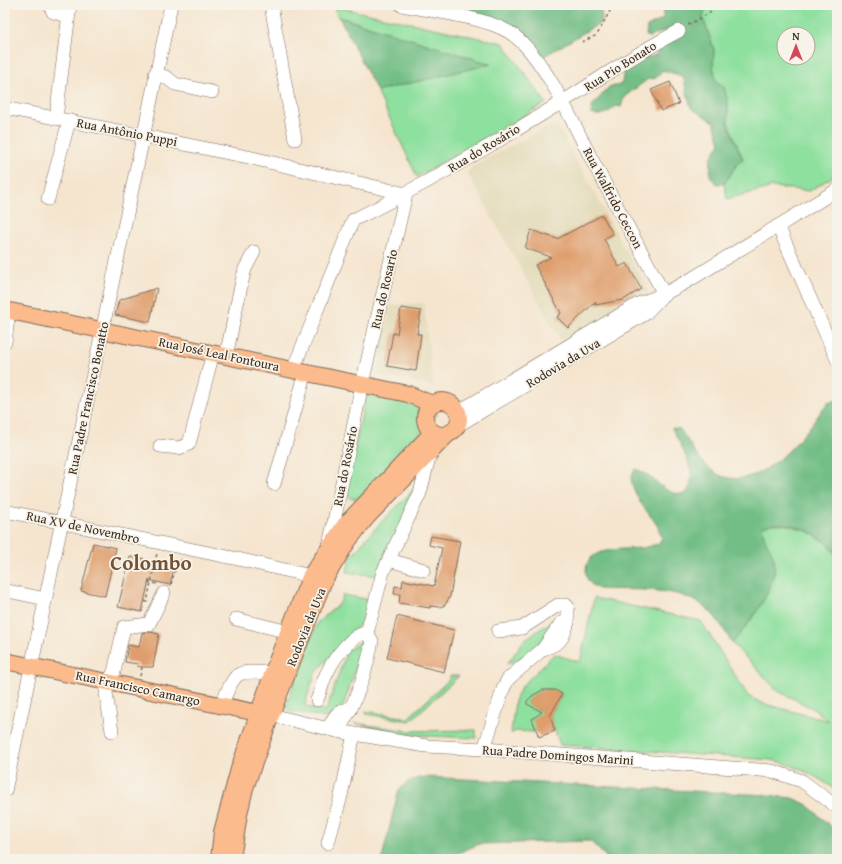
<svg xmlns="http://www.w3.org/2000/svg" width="842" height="864" viewBox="0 0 842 864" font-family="'Gentium Book Plus',serif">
<rect width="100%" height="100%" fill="#f7f3e8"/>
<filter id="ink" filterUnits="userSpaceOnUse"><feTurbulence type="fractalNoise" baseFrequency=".025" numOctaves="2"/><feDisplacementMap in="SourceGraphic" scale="8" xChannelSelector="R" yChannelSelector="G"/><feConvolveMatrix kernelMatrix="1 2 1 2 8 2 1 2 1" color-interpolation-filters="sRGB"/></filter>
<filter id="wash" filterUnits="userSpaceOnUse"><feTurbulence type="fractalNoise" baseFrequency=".012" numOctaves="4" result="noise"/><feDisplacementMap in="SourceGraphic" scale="16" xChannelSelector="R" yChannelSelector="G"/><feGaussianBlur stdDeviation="0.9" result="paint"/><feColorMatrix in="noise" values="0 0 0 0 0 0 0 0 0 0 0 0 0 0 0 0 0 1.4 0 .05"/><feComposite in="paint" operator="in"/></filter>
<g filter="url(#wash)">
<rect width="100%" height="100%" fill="#f5e5cf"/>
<g fill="#e3dbba">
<path d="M551 125H557L649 292 560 340 467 172 479 163Z"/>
<path d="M424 303 433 386 376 374 390 305Z"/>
</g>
<g fill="#8ee09f" stroke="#64855e" fill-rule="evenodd">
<path d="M706 5H837V174L809 191 773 187 727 199 724 184 737 164 743 159 728 123V103L724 87 716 81 713 66 714 49 703 18ZM784 34H808V58H784Z"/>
<path d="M332 6 503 43 546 103 417 177 377 91 490 64 339 17Z"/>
<path d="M366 394 433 408 437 415 360 498 351 499 346 491Z"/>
<path d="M414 489 417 490 377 576 347 572 350 558 370 534Z"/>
<path d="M772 523C798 525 822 534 837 556V791C817 776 797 766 772 760L560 745 550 716 562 694C549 686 537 690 527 701V704L542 712 537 732 514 731 513 733H511L515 701 521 687 554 654 580 662 594 598 701 621 748 696 764 704 829 721 812 708 778 691 732 643C749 624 782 583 773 556 771 551 767 547 765 543 763 538 763 532 762 527Z"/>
<path d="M343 595 372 600 363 621 315 673 305 704 306 707 326 711 347 651 362 641 366 644 365 647 356 667 343 707 327 718 289 711 285 707 317 623 340 603Z"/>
<path d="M562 615 564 618 528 655 507 664 525 639Z"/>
<path d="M450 676H459L410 721 366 714V711L408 718 449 680Z"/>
<path d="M354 723 409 731 476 730V738L407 735Z"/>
</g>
<g fill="#72be86" stroke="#567452">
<path d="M455 5H601L602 22 541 58C521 23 490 19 454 9Z"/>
<path d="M664 5H706L703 18 714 49 713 66 716 81 724 87 728 103V123L743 160 737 164 724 184H717L710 176 711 158 720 143 714 122 691 108 683 76 662 70 656 78 648 79 624 97 621 107 616 106C608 113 602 117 591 114L592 106 610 86H617L622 83 624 68 640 60 656 55 668 29 650 37 646 36 647 27 663 19Z"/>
<path d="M339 17 491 64 377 91Z"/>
<path d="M837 400V557C834 552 832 547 828 544 812 529 782 518 762 527 764 543 769 544 773 556 782 583 749 624 732 643 725 631 717 617 706 608 678 585 633 591 599 589 591 585 585 580 586 570 587 546 623 550 640 548 646 548 652 545 658 544L662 538 657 525 640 502 633 488 631 478 635 469C656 475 662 496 685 494 702 477 680 446 672 428L680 429C691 445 703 469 722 476 762 491 806 435 824 407L828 403Z"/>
<path d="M425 777 767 795 792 798 806 804 837 832V859H608L590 841 479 844 456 854 454 859H382L398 792C406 781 412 779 425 777Z"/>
</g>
<g id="blocks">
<g fill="#df9d6c">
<path d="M670 82 679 104 661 111 651 90Z"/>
<path d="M602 215 613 234 604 239 619 267 627 263 641 289 623 300 595 305 596 301 568 328 557 317 561 313 535 265 551 257 525 248 531 230 557 239Z"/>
<path d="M157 288 150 322 115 315 119 300Z"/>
<path d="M401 308 421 311 417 334H421L416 371 387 366 393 333 397 334Z"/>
<path d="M431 536 460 541 450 596 445 605 440 607 430 606V608L399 603 400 594H394L395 586 402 587 403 580 434 586 442 548 429 545Z"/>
<path d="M93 543 116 548 105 596 81 591Z"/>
<path d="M130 557 141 558 152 563 174 568 170 585 149 580 142 612 118 607Z"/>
<path d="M397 616 454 630 444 672 387 658Z"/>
<path d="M150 632 159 634 153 667H142L137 666 138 664 125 662 128 645 139 647 142 633Z"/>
<path d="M542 690H555L562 694 550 716 555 731 539 737 532 719 542 712 527 704V701L532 696Z"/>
</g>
</g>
</g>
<g filter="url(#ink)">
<use href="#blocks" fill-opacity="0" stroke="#7c6b5c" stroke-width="1"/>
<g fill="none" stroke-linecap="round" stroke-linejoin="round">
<defs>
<g id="minor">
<path d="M50 5 53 12 68 16"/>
<path d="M271 5 295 139"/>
<path d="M401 5C431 11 484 17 509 32 542 52 573 123 591 158 615 203 640 249 664 294"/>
<path d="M155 74 166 77 175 84 212 92"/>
<path d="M5 108 248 157 406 194"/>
<path d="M56 118 70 5"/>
<path d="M48 199 69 121"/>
<path d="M778 226 837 359"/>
<path d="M5 342 9 310"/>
<path d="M226 356 242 281 245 269 254 252"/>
<path d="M293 370 353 220C425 185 494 144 562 102 601 78 638 52 679 31"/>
<path d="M458 412 638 304 664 294 688 281 837 190"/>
<path d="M457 426 645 314 661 297"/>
<path d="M160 446 179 448 189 444 213 353"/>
<path d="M274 484 306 372"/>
<path d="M5 511 238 559 319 578"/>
<path d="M329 546 362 384 406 194"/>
<path d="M389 560 424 570"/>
<path d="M8 591 45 599"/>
<path d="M236 619 289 632"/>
<path d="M498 631 522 628 558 605H566L568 607V622"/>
<path d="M367 633 383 572 420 493 431 450"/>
<path d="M317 700C321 691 323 679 328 671 334 658 353 633 367 633L372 641C366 673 356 705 337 731"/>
<path d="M221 705C237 671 233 670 272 673"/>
<path d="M271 715 337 731 426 746 484 749 772 771 802 781 837 807"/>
<path d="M328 729C334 717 337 709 351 709"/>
<path d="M112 731 106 693 108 682 114 672 124 627 149 624 164 593"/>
<path d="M484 749 503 689 508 679 543 649 561 623 568 622C563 640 560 644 543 649"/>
<path d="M5 791 171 5"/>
<path d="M328 843 341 796 354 734"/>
</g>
<g id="major">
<path d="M5 310 408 394 432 404"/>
<circle cx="442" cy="418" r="17"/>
<path d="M5 661 268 715"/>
<path d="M219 859 222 832 239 769 278 658 311 575 345 525 433 432"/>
<path d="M232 859 239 814 245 788 271 715 324 580 348 541 367 517 449 433"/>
</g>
</defs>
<use href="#minor" stroke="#7c6b5c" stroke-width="14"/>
<use href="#major" stroke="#7c6b5c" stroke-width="18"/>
<g stroke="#7c6b5c" stroke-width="1.5" stroke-dasharray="3 3" stroke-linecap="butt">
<path d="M688 25 709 13 715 5"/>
<path d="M582 42 597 35 613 5"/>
<path d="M148 582 158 584"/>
<path d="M171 584 175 570 182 559"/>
<path d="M145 601 147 602 157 553"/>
<path d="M140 676 142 667"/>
</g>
<use href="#minor" stroke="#fff" stroke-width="13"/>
<use href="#major" stroke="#fbbb8c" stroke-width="16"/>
</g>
</g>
<g text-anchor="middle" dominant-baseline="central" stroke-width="3.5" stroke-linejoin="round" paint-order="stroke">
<g font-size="13" fill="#3b2a1e" stroke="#f7f3e8">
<text transform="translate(620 66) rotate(-32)">Rua Pio Bonato</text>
<text transform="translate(127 132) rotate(11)">Rua Antônio Puppi</text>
<text transform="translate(484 148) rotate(-31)">Rua do Rosário</text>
<text transform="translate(613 198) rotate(62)">Rua Walfrido Ceccon</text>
<text transform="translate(384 289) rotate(-77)">Rua do Rosario</text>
<text transform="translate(219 354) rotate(12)">Rua José Leal Fontoura</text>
<text transform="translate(563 363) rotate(-31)">Rodovia da Uva</text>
<text transform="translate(88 398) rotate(-78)">Rua Padre Francisco Bonatto</text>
<text transform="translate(345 466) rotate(-79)">Rua do Rosário</text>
<text transform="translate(83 527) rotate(12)">Rua XV de Novembro</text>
<text transform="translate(306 627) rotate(-68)">Rodovia da Uva</text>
<text transform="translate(138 688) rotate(12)">Rua Francisco Camargo</text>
<text transform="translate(558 755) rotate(4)">Rua Padre Domingos Marini</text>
</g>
<g font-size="21" font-weight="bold" fill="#745239" stroke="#f7f3e8">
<text x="151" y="562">Colombo</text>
</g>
</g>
<rect width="842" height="864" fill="none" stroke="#f7f3e8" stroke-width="20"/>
<g transform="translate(796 46)"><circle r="19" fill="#f7f3e8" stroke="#aca397"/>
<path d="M0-3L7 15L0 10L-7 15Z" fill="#d1495b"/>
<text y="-6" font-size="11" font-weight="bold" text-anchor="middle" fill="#3b2a1e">N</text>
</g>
</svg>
